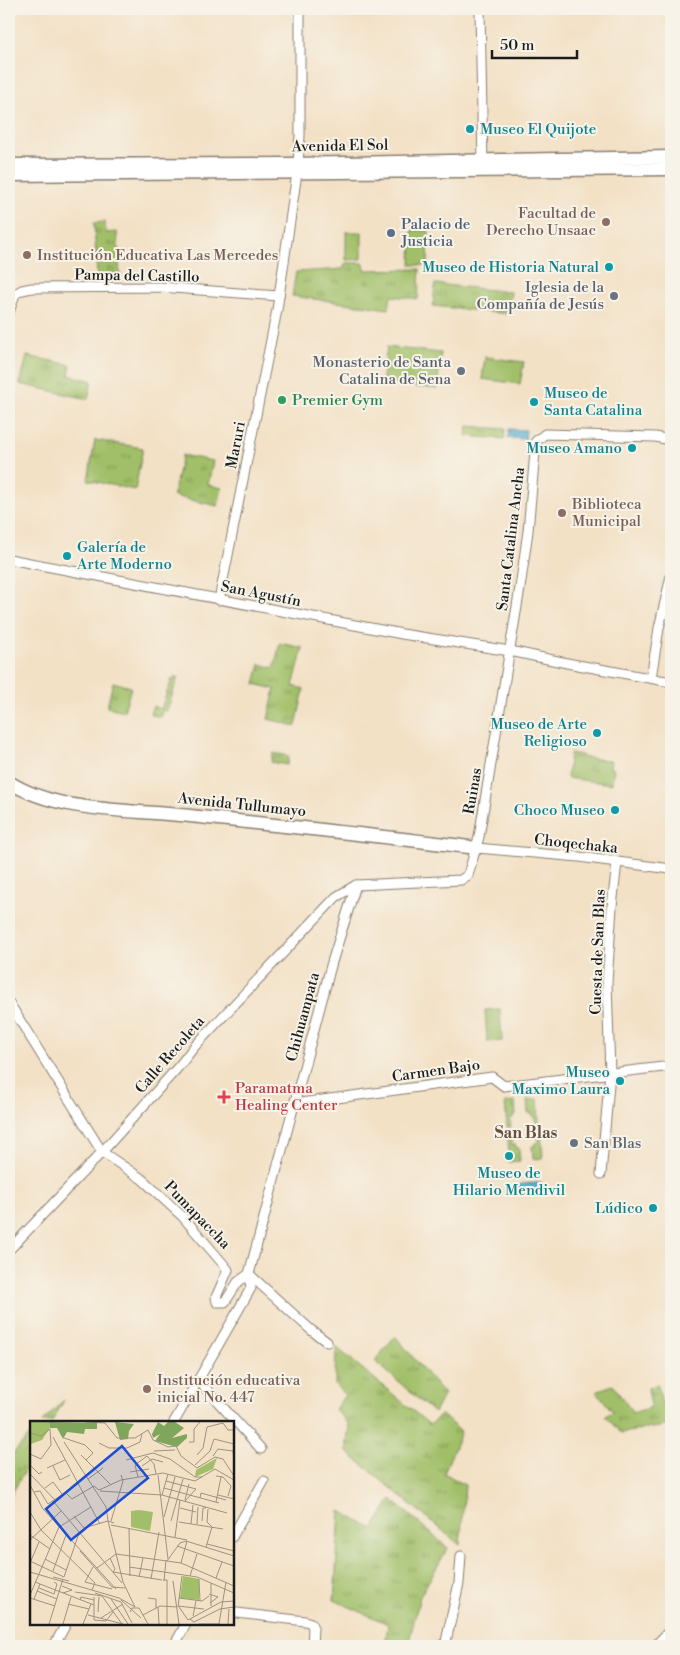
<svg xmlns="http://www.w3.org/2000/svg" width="680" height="1655" viewBox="0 0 680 1655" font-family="'Libre Bodoni',serif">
<defs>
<pattern id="grass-tufts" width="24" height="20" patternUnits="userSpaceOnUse" patternTransform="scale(1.25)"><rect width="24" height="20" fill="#a0bf68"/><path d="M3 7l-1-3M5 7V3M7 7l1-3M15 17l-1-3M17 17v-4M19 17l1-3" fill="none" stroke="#829a55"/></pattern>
<pattern id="water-ripples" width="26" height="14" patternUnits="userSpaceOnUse" patternTransform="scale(1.25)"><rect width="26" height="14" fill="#51adcf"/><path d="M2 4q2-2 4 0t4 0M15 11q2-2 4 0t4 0" fill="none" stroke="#428ca7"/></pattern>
</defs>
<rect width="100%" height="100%" fill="#f7f3e8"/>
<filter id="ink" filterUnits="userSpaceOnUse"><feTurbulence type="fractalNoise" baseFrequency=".02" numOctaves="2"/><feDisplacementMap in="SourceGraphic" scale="10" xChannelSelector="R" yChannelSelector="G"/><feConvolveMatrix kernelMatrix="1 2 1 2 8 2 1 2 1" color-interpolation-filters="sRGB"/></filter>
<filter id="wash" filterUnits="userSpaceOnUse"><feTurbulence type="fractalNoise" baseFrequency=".0096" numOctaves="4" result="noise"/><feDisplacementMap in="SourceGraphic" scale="20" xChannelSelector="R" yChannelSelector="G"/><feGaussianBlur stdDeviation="1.12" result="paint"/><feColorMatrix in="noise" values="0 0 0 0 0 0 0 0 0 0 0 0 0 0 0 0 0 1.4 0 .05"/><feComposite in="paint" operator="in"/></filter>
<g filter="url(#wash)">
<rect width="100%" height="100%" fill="#f3e1c6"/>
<g fill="url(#grass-tufts)" stroke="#5e6e42">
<path d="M105 222 106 233 117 232 120 276 97 277 94 223Z"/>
<path d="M346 263H363L366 270 420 269 418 299 391 296 389 309 292 296 296 272 343 269Z"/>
<path d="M435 284 511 292 508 314 433 306Z"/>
<path d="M27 356 71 365 69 375 92 381 88 399 20 384Z"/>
<path d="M468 426 505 429 504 439 466 436Z"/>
<path d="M95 440 143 448 135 490 88 480Z"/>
<path d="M182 455 213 461 208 485 222 488 218 506 173 496Z"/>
<path d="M280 643 303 648 293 686 304 689 296 726 268 719 275 689 255 684 260 664 274 668Z"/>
<path d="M178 677 167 711 163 710 160 717 150 714 153 706 161 709 172 679Z"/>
<path d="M113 682 131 687 124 711 107 707Z"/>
<path d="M273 753 289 756 287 765 271 762Z"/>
<path d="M570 753 582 755V757L611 761 610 768 614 769 612 784 567 778Z"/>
<path d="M538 1099 539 1124H536L535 1116H532V1113H528L527 1100Z"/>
<path d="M515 1102 516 1115H513V1118L510 1119 511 1127H507L505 1103Z"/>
<path d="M537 1134H541L543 1158 533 1159 532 1146H535V1143L538 1142Z"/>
<path d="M508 1137H512V1145L515 1144 516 1148H519L520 1161 509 1162Z"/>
<path d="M395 1336 444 1394 434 1413 375 1361Z"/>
<path d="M336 1347 430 1425 441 1414 461 1432 444 1473 465 1485 460 1545 346 1451 349 1425 335 1409 345 1395 335 1385Z"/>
<path d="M657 1384 662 1403 671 1397V1425L621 1433 605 1416 613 1412 596 1391 613 1385 633 1413 651 1407 648 1388Z"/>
<path d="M64 1400 52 1422H42Z"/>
<path d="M31 1434V1459L9 1499V1483L11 1478 9 1477V1458Z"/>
<path d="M391 1499 448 1548 420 1596 408 1646H385L388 1624 334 1600 340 1511 373 1529Z"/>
</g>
<g fill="#a0bf68" stroke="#5e6e42">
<path d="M412 230 429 231 428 265H411Z"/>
<path d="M346 232H362V259L346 260Z"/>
<path d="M387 347 441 353 437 389 382 383Z"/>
<path d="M485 357 524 362 520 384 482 379Z"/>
<path d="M500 1009 502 1041 487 1042 485 1010Z"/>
</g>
<g fill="url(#water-ripples)" stroke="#366476">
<path d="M509 429 526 430 525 439 508 438Z"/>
<path d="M541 1182 542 1186 539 1190C531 1190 520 1193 515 1185Z"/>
</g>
</g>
<g filter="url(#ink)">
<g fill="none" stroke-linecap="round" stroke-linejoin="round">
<defs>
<g id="street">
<path d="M480 9 483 166"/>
<path d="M298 164 300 136V9"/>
<path d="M9 312 15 294 22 290 32 288 160 287 279 296"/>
<path d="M9 559 402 634 510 651 567 663 671 682"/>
<path d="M219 600 277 310 297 173"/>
<path d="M651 678 659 628 671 576"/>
<path d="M477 848 579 857 671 869"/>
<path d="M9 1003 102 1152 142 1179 183 1217 225 1266 228 1270 216 1297 217 1302H225L238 1282 249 1274"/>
<path d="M293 1104 492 1077 504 1086 671 1066"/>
<path d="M601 1174 610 1073 607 983 612 907 617 862"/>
<path d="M9 1250 102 1152 180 1065 194 1047 336 897 356 885 461 880 468 875 479 837 520 588 528 531 536 441 545 434 655 437 671 440"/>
<path d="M249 1274 332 962 356 885"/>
<path d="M249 1274 311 1330 327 1342"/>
<path d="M198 1380 261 1449"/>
<path d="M174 1422 251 1288 249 1274"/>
<path d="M232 1537 264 1481"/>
<path d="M232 1611 237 1613 305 1621 311 1623 313 1628 312 1646"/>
<path d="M54 1646 66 1624"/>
<path d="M174 1646 186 1624"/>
<path d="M445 1646 459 1583 461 1556"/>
<path d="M655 1646 671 1629"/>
</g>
<g id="secondary">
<path d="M9 165 291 164 671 157"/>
<path d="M9 175 671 169"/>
<path d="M9 782C60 814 131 809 190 816 285 826 381 836 477 848"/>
</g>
</defs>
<use href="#street" stroke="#887e71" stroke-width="11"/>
<use href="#secondary" stroke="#887e71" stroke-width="15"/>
<use href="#street" stroke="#fff" stroke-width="9"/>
<use href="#secondary" stroke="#fff" stroke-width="12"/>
</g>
</g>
<g fill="#0f9aa8" stroke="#f7f3e8" stroke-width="2">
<circle cx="470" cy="129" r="5"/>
<circle cx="609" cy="267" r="5"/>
<circle cx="534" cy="402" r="5"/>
<circle cx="632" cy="448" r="5"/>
<circle cx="67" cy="556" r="5"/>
<circle cx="597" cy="733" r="5"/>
<circle cx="615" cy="810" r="5"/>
<circle cx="620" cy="1081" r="5"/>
<circle cx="509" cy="1156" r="5"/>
<circle cx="653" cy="1208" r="5"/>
</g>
<g fill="#8d6e63" stroke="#f7f3e8" stroke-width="2">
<circle cx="606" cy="222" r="5"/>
<circle cx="27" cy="255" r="5"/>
<circle cx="562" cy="513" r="5"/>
<circle cx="147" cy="1389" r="5"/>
</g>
<circle fill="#5c6f8a" stroke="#f7f3e8" stroke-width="2" cx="391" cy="233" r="5"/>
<g fill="#6b7280" stroke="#f7f3e8" stroke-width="2">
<circle cx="614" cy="296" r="5"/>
<circle cx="461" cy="371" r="5"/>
<circle cx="574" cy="1143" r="5"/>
</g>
<circle fill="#2e9e5b" stroke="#f7f3e8" stroke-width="2" cx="282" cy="400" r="5"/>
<path fill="#e0444e" stroke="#f7f3e8" stroke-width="2" d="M221.5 1089.5h5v5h5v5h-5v5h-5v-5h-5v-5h5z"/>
<g text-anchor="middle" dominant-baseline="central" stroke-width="4" stroke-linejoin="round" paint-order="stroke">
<g font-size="15" fill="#0d838f" stroke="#f7f3e8" text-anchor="end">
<text x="480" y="129" text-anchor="start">Museo El Quijote</text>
<text x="599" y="267">Museo de Historia Natural</text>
<text x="544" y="393" text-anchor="start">Museo de<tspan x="544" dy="17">Santa Catalina</tspan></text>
<text x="622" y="448">Museo Amano</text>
<text x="77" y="547" text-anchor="start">Galería de<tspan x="77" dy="17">Arte Moderno</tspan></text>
<text x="587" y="724">Museo de Arte<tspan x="587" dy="17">Religioso</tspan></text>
<text x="605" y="810">Choco Museo</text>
<text x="610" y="1072">Museo<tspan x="610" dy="17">Maximo Laura</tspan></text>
<text x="509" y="1173" text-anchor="middle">Museo de<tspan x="509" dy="17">Hilario Mendivil</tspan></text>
<text x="643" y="1208">Lúdico</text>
</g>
<g font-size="15" fill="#1c1c1c" stroke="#f7f3e8">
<text transform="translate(340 146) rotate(-1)">Avenida El Sol</text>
<text transform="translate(137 276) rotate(1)">Pampa del Castillo</text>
<text transform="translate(236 445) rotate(-79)">Maruri</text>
<text transform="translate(511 539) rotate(-83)">Santa Catalina Ancha</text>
<text transform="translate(261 594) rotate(11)">San Agustín</text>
<text transform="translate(473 791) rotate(-80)">Ruinas</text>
<text transform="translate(242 805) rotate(6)">Avenida Tullumayo</text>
<text transform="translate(576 844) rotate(6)">Choqechaka</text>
<text transform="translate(598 952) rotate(-88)">Cuesta de San Blas</text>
<text transform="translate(303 1017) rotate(-75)">Chihuampata</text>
<text transform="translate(170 1055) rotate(-49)">Calle Recoleta</text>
<text transform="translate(436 1071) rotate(-8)">Carmen Bajo</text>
<text transform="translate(197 1215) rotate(46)">Pumapaccha</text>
</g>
<g font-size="15" fill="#785e54" stroke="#f7f3e8" text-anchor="start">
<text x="596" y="213" text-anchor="end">Facultad de<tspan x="596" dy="17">Derecho Unsaac</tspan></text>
<text x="37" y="255">Institución Educativa Las Mercedes</text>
<text x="572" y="504">Biblioteca<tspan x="572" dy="17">Municipal</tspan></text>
<text x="157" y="1380">Institución educativa<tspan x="157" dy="17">inicial No. 447</tspan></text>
</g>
<g font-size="15" fill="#4e5e75" stroke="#f7f3e8" text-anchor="start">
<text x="401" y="224">Palacio de<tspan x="401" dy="17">Justicia</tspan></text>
</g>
<g font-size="15" fill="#5b616d" stroke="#f7f3e8" text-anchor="end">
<text x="604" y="287">Iglesia de la<tspan x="604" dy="17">Compañía de Jesús</tspan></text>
<text x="451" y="362">Monasterio de Santa<tspan x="451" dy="17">Catalina de Sena</tspan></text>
<text x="584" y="1143" text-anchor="start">San Blas</text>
</g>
<g font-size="15" fill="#27864d" stroke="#f7f3e8" text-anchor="start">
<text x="292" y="400">Premier Gym</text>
</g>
<g font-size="15" fill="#be3a42" stroke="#f7f3e8" text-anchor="start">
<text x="235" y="1088">Paramatma<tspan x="235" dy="17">Healing Center</tspan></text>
</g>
<g font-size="16" font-weight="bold" fill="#674f40" stroke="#f7f3e8">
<text x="526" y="1133">San Blas</text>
</g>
</g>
<g transform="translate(30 1421)">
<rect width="204" height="204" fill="#f3e1c6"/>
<path d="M0 1H19L20 7 12 19 1 23ZM187 37 183 48 165 56 166 49Z" fill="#a0bf68"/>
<path d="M19 1 67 2V8H55L54 13 37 11 33 18 27 7H20ZM85 1 104 3 99 10 98 18 90 19ZM128 1 134 5 138 1H145L154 7 142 17 157 13V17L147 26 125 20 130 13 123 17 122 13Z" fill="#80a65c"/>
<path d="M109 89 123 91 120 110 101 106V90ZM153 155 169 158V179L150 177Z" fill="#a0bf68"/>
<path fill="none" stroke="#9d9282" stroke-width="1" d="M55 1 75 2 87 17H105L118 9 123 19 138 26 146 25 151 35 167 47 185 36 193 38 204 55M0 12 11 15 20 8 21 24 11 38 0 33M23 16 70 103M34 17 55 24 63 32 56 39M34 21 76 86 78 100 54 107 44 95M159 21H164V8L170 1M69 22 79 27H97L110 21 112 13M124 30 145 29M51 34 81 64M167 34 173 27 177 6 193 2 198 9H204M183 35 188 28 203 30 204 37M96 39 123 32 140 38 165 56H172M0 44 9 53 12 51M165 44 180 30 184 18 204 23M23 45 30 59 40 54M112 45 122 38 133 41M17 47 35 39M100 51 119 48M0 53 25 79M128 54 138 138M186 55 193 56 201 65 198 75M108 56 105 44 117 35 124 43 126 53M58 58 73 47M136 60 166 68 155 80M0 64 13 88 86 168M15 67 23 61 32 73M134 67 189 82M69 69 91 59 133 52 165 60 185 48 204 59M70 70 132 74 197 92M4 71 10 70 18 83 48 63M36 72 42 78 64 65 69 69M132 74 138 53M188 74 204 78M170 77 171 72 196 79M155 79 159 63M23 80 92 162M186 81 191 56M150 87 166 91M0 91 11 109 65 162 62 169M134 96 145 56M81 100 93 60 91 54M141 100 153 58M172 100 173 87H176M149 101 193 108M161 103 163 84M167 103 168 86M81 104 157 119M99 107 100 155M0 114 20 128M145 116 150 79M0 119 31 90M177 123 204 130M147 125 204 145M176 126 182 106 177 101 178 88M50 130 82 166 95 167M86 133 137 140 150 122 156 120 204 135M80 137 85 148 83 151M15 138 36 149M0 140 34 156M137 140 151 142 204 165M0 142 9 121M151 142 157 120M99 146 134 151M67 147 86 133M23 150 36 114M0 151 89 177 105 186 93 161 78 100 84 102M83 151 132 159M134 151 167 156 204 172M160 155 167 133M23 156 39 160M34 156 48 115 56 108M109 156 113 137M186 157 192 141M121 158 129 111M169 158 170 180M133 159H137V203M134 160 136 139M143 160 149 203M5 161 64 184M55 161 82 168M55 161 63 146M181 162V185M32 165 42 169 33 172M9 167 24 173 27 163 24 161M7 170 27 178M45 171 72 175 92 203M65 172 91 181 102 202M179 173 188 176 180 182M0 174 29 106 61 86M64 176V199L76 200 83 191M0 177 25 185M118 177 126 178V187M149 177 172 180 179 175M4 178 10 163M81 178 98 203M50 179 51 176 64 179M91 179 111 197M38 183 59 188M148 185 174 188M128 186 129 203M148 186 152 155M149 186 158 199M68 191 69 176M100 191 102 187H109L118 203M58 194 93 203M113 194 130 185 147 186M163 195 166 180M71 197 93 183M160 198 164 201 190 188 204 186M158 199 191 181 204 180M19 203 33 158M33 203 41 176M53 203 61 183M169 203H189M189 203 196 161M198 203 199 188"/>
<path fill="#1d4ed8" fill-opacity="0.15" stroke="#1d4ed8" stroke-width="2.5" d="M92 25 118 57 41 119 16 88Z"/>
<rect width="204" height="204" fill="none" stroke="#1c1c1c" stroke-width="2.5"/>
</g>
<rect width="680" height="1655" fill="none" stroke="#f7f3e8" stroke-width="30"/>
<path d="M492 50v8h85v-8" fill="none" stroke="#1c1c1c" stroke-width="2.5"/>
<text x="500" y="50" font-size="15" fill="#1c1c1c" stroke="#f7f3e8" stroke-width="4" paint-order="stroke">50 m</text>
</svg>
